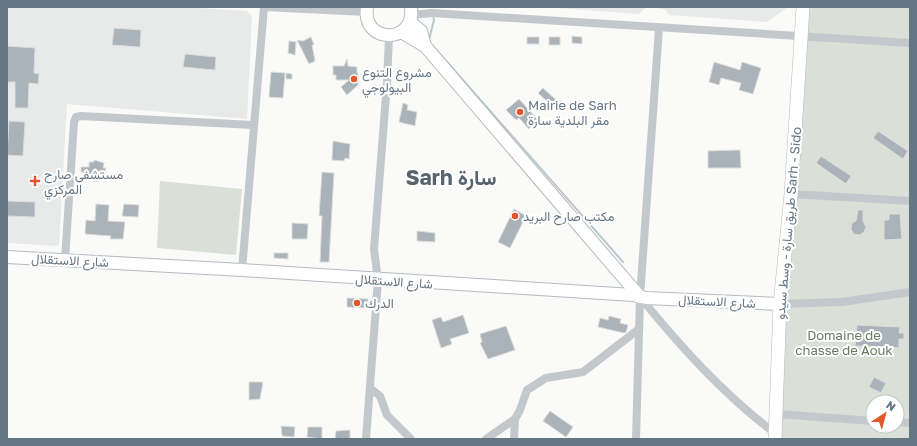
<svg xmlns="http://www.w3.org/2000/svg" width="917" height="446" viewBox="0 0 917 446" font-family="'Golos Text',Vazirmatn,sans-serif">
<rect width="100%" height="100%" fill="#fafaf8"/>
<g fill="#e8e9e9">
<path d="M7 7H182L247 11 252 17 247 119 67 104 59 246 7 243Z"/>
<path d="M543 7H646L639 14Z"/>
<path d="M652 7H788L767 22 669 15 666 10Z"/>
</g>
<g fill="#dadfd7" fill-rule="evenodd">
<path d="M803 7H910V439H775ZM873 402H897V426H873Z"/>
<path d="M160 181 242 189 236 255 157 248Z"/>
</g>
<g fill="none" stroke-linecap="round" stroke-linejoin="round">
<g stroke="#bbc7cb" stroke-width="2">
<path d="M429 40 434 20 433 16"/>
<path d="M432 45 623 262"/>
</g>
</g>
<g fill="#aab3b9" stroke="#dcdcda">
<path d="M114 28 141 30 140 47 112 45Z"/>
<path d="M572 36 582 37V44L572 43Z"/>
<path d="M311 37 314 45H312L315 61 309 64 297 40 303 41Z"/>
<rect x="527" y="37" width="12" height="7"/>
<rect x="549" y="37" width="11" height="8"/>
<path d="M289 41 296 42 295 55 288 53Z"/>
<path d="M7 46 35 48 34 73 39 74 38 84 29 83 28 108H15V82H7Z"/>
<path d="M185 54 216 57 215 70 183 67Z"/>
<path d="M347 59 348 66 357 67V73H358V85L347 95 341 87 349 80H336V75H333V66H344Z"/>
<path d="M714 62 740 70 742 62 761 68 753 94 739 90 741 83 721 78 719 85 709 82Z"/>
<path d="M271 72 285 73 283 98 269 97Z"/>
<path d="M286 73 292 74V79H286Z"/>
<path d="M543 88 556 100 551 105 538 93Z"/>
<path d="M519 99 538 120 529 129 519 118 516 120 506 110Z"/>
<path d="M403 103 408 105 407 110 417 112 415 126 399 122Z"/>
<path d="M9 121 25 122 23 156 7 155Z"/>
<path d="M878 131 908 151 903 159 873 138Z"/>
<path d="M333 141 350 144 349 159 345 158 344 161 332 160Z"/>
<path d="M740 150 741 168H708V151Z"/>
<path d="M821 156 851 176 846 184 816 163Z"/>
<path d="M94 160 104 163 103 168H106L103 180H98V182L88 180V173L81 172V167H89V162H94Z"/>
<path d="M322 172 334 173 329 262H320L322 216H319Z"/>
<path d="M7 201 35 202V217L7 216Z"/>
<path d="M96 204 109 205 108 221 125 222 123 239H110L111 236 85 234 86 220 95 221Z"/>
<path d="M124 204 139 205 138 217 122 216Z"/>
<path d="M514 209 526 216 510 248 498 242Z"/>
<path d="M858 210H863V221L866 227 864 232 860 235 854 234 851 229 852 223 856 221Z"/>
<path d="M889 214H900L902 239 884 240V220H889Z"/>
<path d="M292 223 308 224 307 239H292Z"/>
<path d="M417 231 435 233V242L417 241Z"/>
<path d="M274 253H288V259L274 258Z"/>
<path d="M347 298 368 299V308L347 307Z"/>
<path d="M463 315 469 333 450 339 452 344 441 348 432 320 441 317 443 322Z"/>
<path d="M609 316 621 319 620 323 628 325 626 332 624 333 598 327 600 318 608 320Z"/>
<path d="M857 325 900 327 899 333H904V339H899V348L855 346Z"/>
<path d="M506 326 515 350 488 359 480 343 482 342 480 334Z"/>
<path d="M874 377 886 383 881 393 869 387Z"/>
<path d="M249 382H263L260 399 249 400Z"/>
<path d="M550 411 573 427 566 437 543 421Z"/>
<path d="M281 426 295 427 294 437 282 436Z"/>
<path d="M308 427H322V439L307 437Z"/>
<path d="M350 430V439H335L336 431Z"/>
</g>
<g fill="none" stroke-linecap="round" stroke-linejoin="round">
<defs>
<g id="secondary">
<path d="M367 7C361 44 416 45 411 7"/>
<path d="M410 22 421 31 425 46 640 297"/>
<path d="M401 32 425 46"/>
<path d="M7 257 242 270 633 295 646 298 780 304"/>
</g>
<path id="primary" d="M775 439 780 304 791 194 803 7"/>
</defs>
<use href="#secondary" stroke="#b3babf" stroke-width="14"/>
<use href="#primary" stroke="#b5babe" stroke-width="14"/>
<g stroke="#c3c8cc" stroke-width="8">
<path d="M264 7 366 12"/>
<path d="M412 15 432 13 910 43"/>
<path d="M791 194 910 201"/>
<path d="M65 260 74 122 76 117 81 116 253 125"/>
<path d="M242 270 264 7"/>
<path d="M640 297C681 347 724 395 776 434"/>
<path d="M780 304 842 302 910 292"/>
<path d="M370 388 380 396 387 415 411 439"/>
<path d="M777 414 873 421"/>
<path d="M897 422 910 423"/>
<path d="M366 439 378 280 374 249 387 83 389 36"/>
<path d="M486 439 515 419"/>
<path d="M514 439 515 419 520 410 527 390 546 378 583 372 639 329"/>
<path d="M636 439 640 297 659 28"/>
</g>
<use href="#secondary" stroke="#fff" stroke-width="12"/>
<use href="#primary" stroke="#fff" stroke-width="13"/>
</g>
<g fill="#e4572e" stroke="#fff" stroke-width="1.5">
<circle cx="354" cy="79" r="4"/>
<circle cx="520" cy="112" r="4"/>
<path d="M33 175h4v4h4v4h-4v4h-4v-4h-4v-4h4z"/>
<circle cx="515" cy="216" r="4"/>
<circle cx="357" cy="303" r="4"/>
</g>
<g text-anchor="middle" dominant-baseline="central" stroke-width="4" stroke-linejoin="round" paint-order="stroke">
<g font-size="13" fill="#657683" stroke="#fff" text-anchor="start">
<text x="362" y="72">مشروع التنوع<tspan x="362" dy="15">البيولوجي</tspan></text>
<text x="528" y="105">Mairie de Sarh<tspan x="528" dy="15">مقر البلدية سارة</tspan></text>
<text x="44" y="174">مستشفى صارح<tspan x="44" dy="15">المركزي</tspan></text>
<text x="523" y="216">مكتب صارح البريد</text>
<text x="365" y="303">الدرك</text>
</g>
<g font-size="13" fill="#657683" stroke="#fff">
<text transform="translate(788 223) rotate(-85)">طريق سارة - وسط سيدو Sarh - Sido</text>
<text transform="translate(70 260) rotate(3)">شارع الاستقلال</text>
<text transform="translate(394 281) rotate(4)">شارع الاستقلال</text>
<text transform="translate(717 301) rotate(3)">شارع الاستقلال</text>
</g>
<g font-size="13" fill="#687a64" stroke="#fff">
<text x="844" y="335">Domaine de<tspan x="844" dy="15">chasse de Aouk</tspan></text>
</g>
<g font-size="21" font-weight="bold" fill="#57646e" stroke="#fff">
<text x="451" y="177">Sarh سارة</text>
</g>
</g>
<rect width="917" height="446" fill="none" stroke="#657683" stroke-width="16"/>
<g transform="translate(885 414) rotate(36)"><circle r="19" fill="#ffffff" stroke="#c1c8cd"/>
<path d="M0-3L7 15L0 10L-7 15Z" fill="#e4572e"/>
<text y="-6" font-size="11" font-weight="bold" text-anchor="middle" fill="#657683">N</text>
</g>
</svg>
